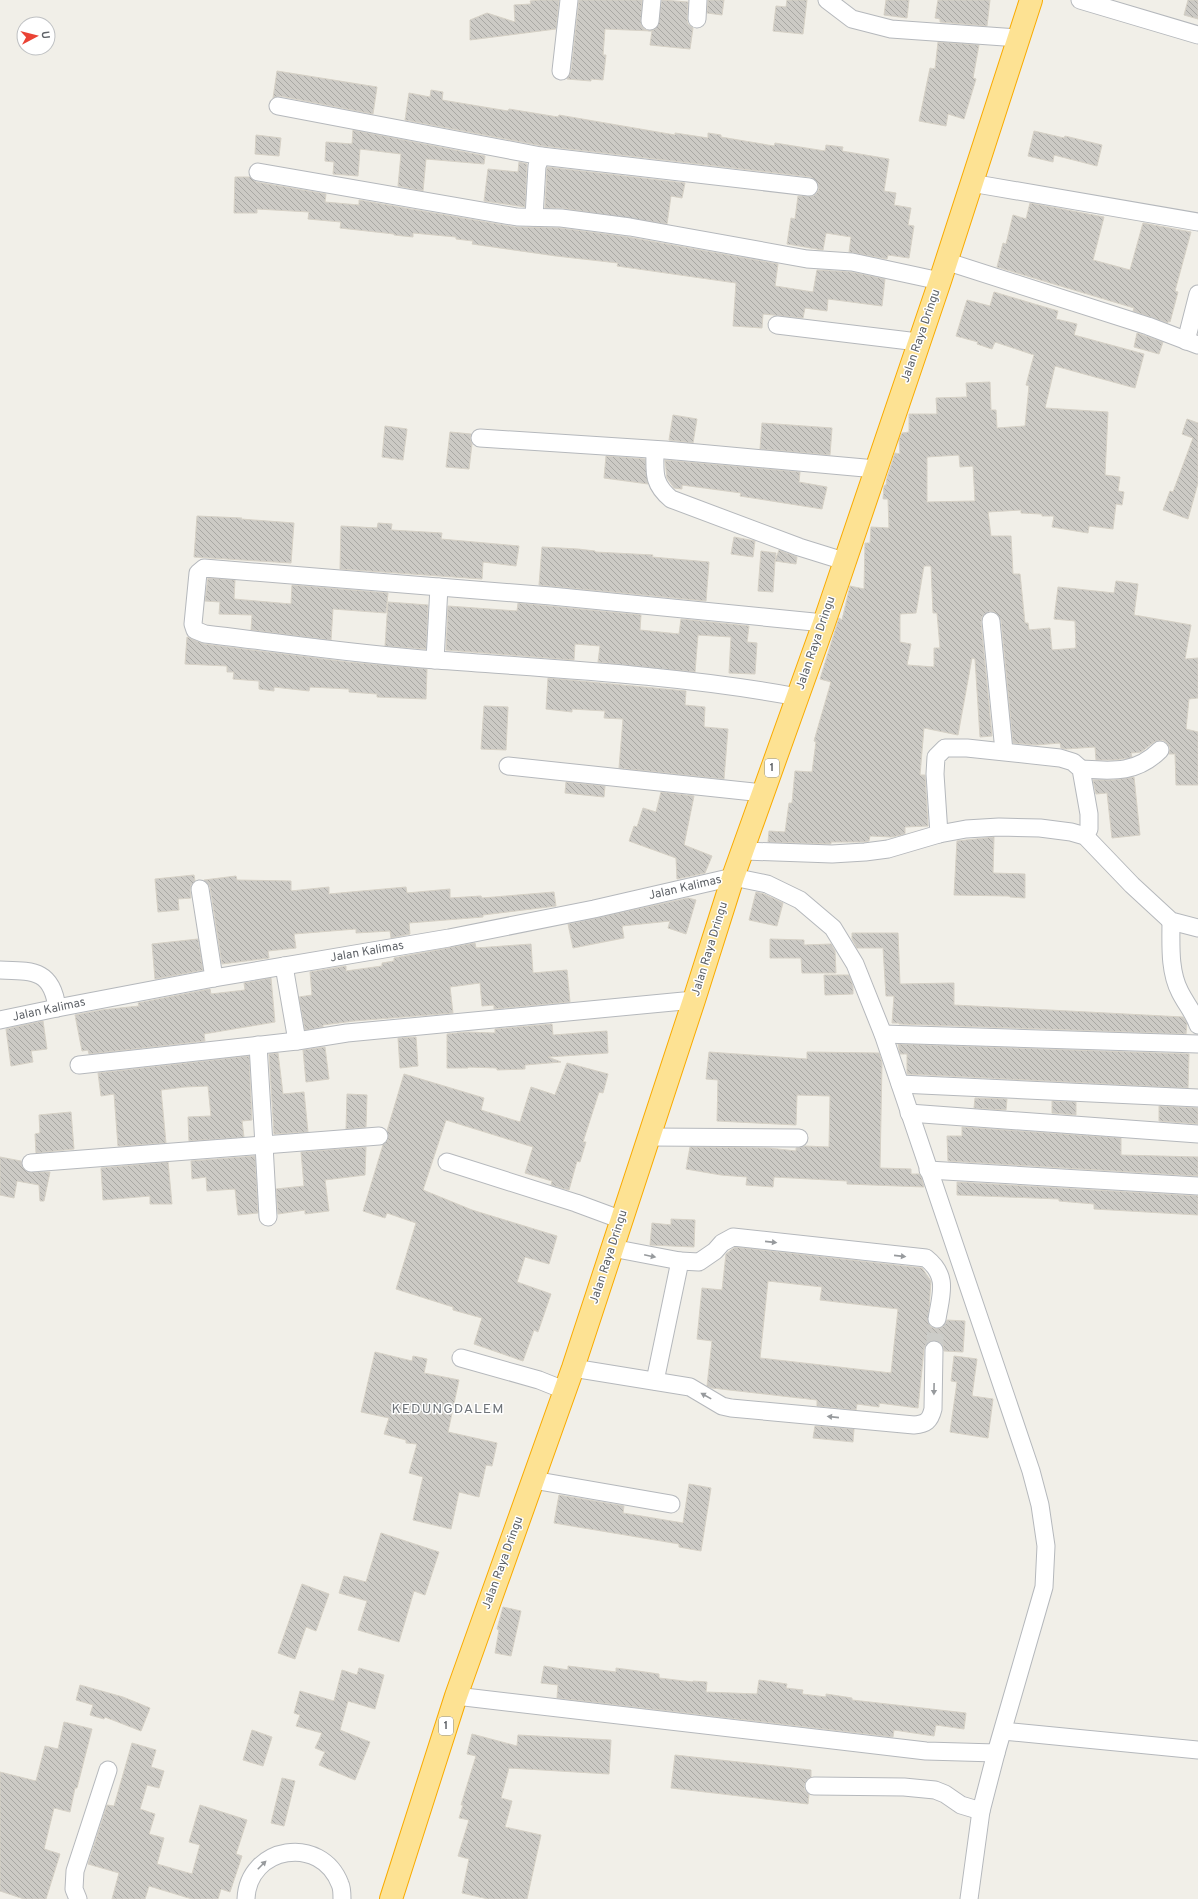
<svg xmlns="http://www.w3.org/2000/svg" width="1198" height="1899" viewBox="0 0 1198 1899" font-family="Overpass,sans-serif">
<defs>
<pattern id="building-back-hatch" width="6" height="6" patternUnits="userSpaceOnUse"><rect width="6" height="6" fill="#cccac5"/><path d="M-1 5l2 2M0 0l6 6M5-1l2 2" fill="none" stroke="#a9a8a4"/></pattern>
</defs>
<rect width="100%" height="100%" fill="#f1efe8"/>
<g fill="url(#building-back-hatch)" stroke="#d6d1c6" fill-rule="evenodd">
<path d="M540 0H559L556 29 470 40V20L487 13 515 22 514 5 531 4 530 1Z"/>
<path d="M579 0H642L641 25 644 29 649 31 654 30 658 26 662 0 688 2 687 19 688 24 693 28 690 49 650 45 652 31 605 29 603 55H606L603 80 591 79V81L567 79 571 72Z"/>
<path d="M708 0H724L722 15 707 13Z"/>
<path d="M787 0H807L803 34 773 31 776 6 786 7Z"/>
<path d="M886 0H909L907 18 884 15Z"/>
<path d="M938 0H990L987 26 940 22V19L935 18Z"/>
<path d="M1188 0H1198V19L1184 15Z"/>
<path d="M938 42 979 45 973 78 976 79 964 119 948 114 946 126 919 121 930 68 935 69Z"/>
<path d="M277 71 377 87 373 114 280 96 273 98Z"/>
<path d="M431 90 443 92 442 100 508 111 509 109 558 117 559 115 675 135V133L708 138V133L721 135V137L774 146 775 143 825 151 826 145 843 147 842 151 889 159 884 191 896 193 894 205 911 208 908 225 914 226 909 258 888 255 887 259 849 252 851 237 826 233 823 250 787 244 791 218 795 219 798 196H813L817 193 819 189 818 183 811 177 543 146 405 120 409 93 430 97Z"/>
<path d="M353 130 485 156 484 164 426 159 423 191 398 186 401 154 360 149 358 176 333 174 334 162 325 161 326 142 352 144Z"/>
<path d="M1034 131 1064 138 1065 136 1102 145 1097 166 1054 155 1053 162 1028 156Z"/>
<path d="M256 135 281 138 279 156 255 154Z"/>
<path d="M519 162 527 164 525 207 484 201 488 169 518 172Z"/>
<path d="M547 167 685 183 682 198 671 196 667 224 562 208H545Z"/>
<path d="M235 177H250L256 182 326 194 325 202 359 205V200L515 227 560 228 628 237 778 264 775 286 813 292 817 270 851 272 885 279 882 306 828 299 827 311 805 308 803 318 763 314 762 328 733 326 736 283 617 266 618 263 556 256 472 244 473 241 456 239V237L413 233V237L394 235V234L340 228 341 222 308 219 309 212 257 209V213H234Z"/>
<path d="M1030 203 1104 217 1093 260 1130 270 1143 223 1191 232 1175 291 1178 292 1170 322 1168 321V323L1133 311 1134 308 997 267 1003 243 1006 244 1013 215 1026 219Z"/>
<path d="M994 292 1058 311 1056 319 1077 324 1074 335 1144 354 1135 388 1055 366 1045 408 1108 412 1105 475 1120 477 1118 491 1124 492 1122 505 1116 504 1113 529 1089 526 1088 533 1052 527 1054 516H1042V514L1021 513V510L988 512 991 536H1011L1013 574H1020L1025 623H1028L1029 630 1050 628 1052 650 1076 648 1075 621 1054 619 1058 587 1114 593 1116 581 1138 584 1134 615 1191 625 1185 659 1198 658V698L1189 699 1186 729 1198 732V785H1176L1175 754H1169L1170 748 1167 743 1163 740 1154 742 1141 752 1131 753 1132 757 1130 758 1113 760H1096L1095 747 1066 749 1061 748 1060 743 1036 745 1013 743 1001 620 995 612 990 611 982 617 981 622 992 736 980 737 975 659 972 658 958 735 924 728 920 775H925L928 826 905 827V834L892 837 870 836 869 841 864 842H831V844L768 842 769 831 785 832 789 803H792L795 771 812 772 816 742 814 741 831 682 820 679 839 618 842 620 850 586 864 589 865 543H870L871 527 889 528 888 499H883L884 486 886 485 887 478 895 453 900 454 899 440 902 433 909 432V414H937L936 398 967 397 966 383 990 382 991 410H996L997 428 1025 426 1029 386 1026 385 1034 355 995 342 992 349 977 344 978 342 956 336 967 300 990 306ZM959 455 960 467 973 466 975 501 927 502V457ZM924 566H931L933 613H937L940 648H934V667L907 665 911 644 900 642V614L916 613Z"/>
<path d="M1137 333 1163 342 1159 354 1134 347Z"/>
<path d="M673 415 697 419 693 443 669 440Z"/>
<path d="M1187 419 1198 423V483L1188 519 1163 510 1170 491 1173 492 1193 438 1182 434Z"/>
<path d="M762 423 832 428 830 455 760 449Z"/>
<path d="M385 426 407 429 403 460 382 457Z"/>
<path d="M450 432 471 434 470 438 472 444 469 469 446 467Z"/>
<path d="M606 456 645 459 648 484 604 478Z"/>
<path d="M665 460 800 472 799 482 827 487 822 509 740 496 741 493 682 485V489L674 488 667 478Z"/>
<path d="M197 516 242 518 241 519 294 523 291 563 194 557Z"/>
<path d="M378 523 392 524 391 530 442 533 441 539 519 546 516 566 483 562 482 579 340 569 341 526 377 528Z"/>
<path d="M734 537 755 541 753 557 731 554Z"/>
<path d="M542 547 578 549 595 551V552L653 555 652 557 709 562 706 601 539 585Z"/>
<path d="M779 550 797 557 796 564 775 561 773 592 758 591 761 551 776 553 775 561Z"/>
<path d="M208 578 235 580 234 599 291 604 292 585 388 593 386 613 333 609 331 640 251 630 252 615 219 614 220 602 205 601Z"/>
<path d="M388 602 428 605 426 649 385 646Z"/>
<path d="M518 603 641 615 640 630 679 634 681 619 749 626 747 642 757 643 755 674 729 673 731 637 698 635 695 672 598 662 600 646 575 644 574 660 446 650 448 606 517 611Z"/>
<path d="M187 637 204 644 348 662 427 669 426 699 377 697V694L349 692V689L310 687 309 691 274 687V691L259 689V681L233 679 234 672H227V666L185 664Z"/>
<path d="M548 678 686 691 685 705 705 707 704 727 728 729 724 779 619 768 623 719 604 718 605 711 572 709V712L546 709Z"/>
<path d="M484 706 508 707 506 750 481 749Z"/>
<path d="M1134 777 1140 835 1112 838 1107 793 1096 794 1093 780H1114Z"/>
<path d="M566 782 605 786 604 797 565 793Z"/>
<path d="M661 792 694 796 684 845 712 856 705 873 677 879 676 858 629 841 634 826 637 827 643 808 656 812Z"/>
<path d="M994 837 993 873 1025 874V898L1010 897V896L954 895 957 841Z"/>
<path d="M194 875 195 881 191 885 190 890 191 898 178 899 179 910 158 912 155 879Z"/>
<path d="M236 876 237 880 291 881V891L329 887V894L406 887 407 893 450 889V898L481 896 482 898 554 892 556 906 483 915V917L409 923 410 934 391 938 390 931 356 933V929L294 934 296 948 268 951 269 958 222 964 210 887 204 880Z"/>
<path d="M756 892 764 894 783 903 777 926 749 920Z"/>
<path d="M688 898 696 900 686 934 668 928 670 921 622 926 624 938 573 948 568 924Z"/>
<path d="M852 933H898L900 984 954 983V1005L1183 1017 1187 1023 1186 1034 899 1024V1023H892L894 996H886L883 948H857L852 939Z"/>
<path d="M198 939 203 970 155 979 152 944Z"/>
<path d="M770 939 804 940V945L831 944 835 951 836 973H802L801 958H770Z"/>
<path d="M475 943 476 948 531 944 533 973 567 970 570 1002 494 1009V1005L482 1006 480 983 450 987 453 1013 354 1021 323 1025V1027L305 1030 299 997 312 995 310 972 346 966V971L382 966V963L394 961V958Z"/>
<path d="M824 975H849L853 986V994L825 995Z"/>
<path d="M271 978 275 1022 204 1034 205 1041 89 1054 88 1050 82 1051 75 1015 101 1010 139 1006 138 1003 210 989 211 994 245 990 244 983Z"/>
<path d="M43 1021 47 1049 31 1051 33 1062 11 1066 6 1029Z"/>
<path d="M552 1024 553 1035 607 1031 608 1053 548 1057 561 1062 525 1065V1069L497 1070V1068L468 1067V1068H447V1034L466 1032 495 1033V1029Z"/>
<path d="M416 1037 418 1066 400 1068 398 1038Z"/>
<path d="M898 1044 1189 1054 1188 1088 907 1074V1054H900Z"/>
<path d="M325 1047 329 1079 306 1082 303 1050Z"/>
<path d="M709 1052 807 1059V1052L879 1053 882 1063 880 1168 911 1169V1174H919L921 1176 924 1187 847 1184V1181L774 1177 773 1187 746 1185 747 1177 721 1175 686 1169 690 1147 769 1148 796 1151V1148L805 1146 829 1147 830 1096 797 1095 796 1125 717 1121 718 1080 706 1079Z"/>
<path d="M278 1053 283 1094 304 1092 308 1132 274 1134 269 1054Z"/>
<path d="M249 1056 252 1120 242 1121 244 1137 189 1141 188 1117 211 1116 208 1086 185 1087 161 1090 166 1143 118 1146 114 1094 101 1096 98 1073Z"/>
<path d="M567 1063 608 1074 603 1093 599 1092 583 1142H586L580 1162 577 1161 569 1190 551 1185 552 1181 525 1173 533 1147 446 1120 423 1190 472 1210 557 1236 549 1264 525 1257 517 1282 551 1294 538 1332 534 1330 523 1361 474 1344 482 1318 453 1310V1307L396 1289 416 1223 387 1213 385 1218 363 1211 383 1145 388 1140 387 1131 404 1074 484 1098 481 1110 520 1122 531 1087 555 1095Z"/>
<path d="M347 1094 367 1095 366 1127 346 1129Z"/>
<path d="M975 1098 1007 1099 1006 1110 974 1108Z"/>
<path d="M1052 1101 1076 1102V1115L1052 1113Z"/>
<path d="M1159 1106 1198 1108V1124L1159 1121Z"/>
<path d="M71 1112 74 1149 36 1153 35 1134 40 1133 39 1115Z"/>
<path d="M962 1127 1121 1138V1155L1198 1157V1176L948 1161 947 1136H962Z"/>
<path d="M366 1147 365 1175 325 1180 329 1211 305 1214V1210L278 1214 276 1189 304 1186 301 1152Z"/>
<path d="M255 1156 258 1213 238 1215 235 1189 207 1191 206 1177 192 1179 191 1161Z"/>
<path d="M0 1157 21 1161 23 1168 27 1172H50L44 1201H40L39 1185 17 1181 14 1198 0 1195Z"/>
<path d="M168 1162 172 1204H150V1196L103 1200 101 1168Z"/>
<path d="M957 1182 1198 1196V1215L1094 1209V1204L1059 1201V1199L957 1195Z"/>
<path d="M671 1219 695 1220 694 1247 650 1245 652 1223 671 1225Z"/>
<path d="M735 1247 922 1268 931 1281 928 1323 931 1327 936 1329 944 1326 947 1320 965 1321 963 1352 944 1351 943 1345 935 1340 930 1341 926 1345 924 1349 918 1408 879 1403V1407L857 1404 856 1410 817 1406V1400L712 1388 707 1386 712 1341 697 1339 702 1288 722 1290 726 1254ZM768 1281 822 1287 820 1300 898 1309 891 1373 760 1358Z"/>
<path d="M375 1352 412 1361 413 1356 427 1359 424 1373 459 1380 448 1432 497 1443 492 1466 486 1465 479 1497 459 1492 451 1529 413 1520 423 1477 409 1473 417 1444 406 1443V1440L384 1434 389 1418 361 1412Z"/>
<path d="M954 1356 977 1359 972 1396 993 1399 988 1438 950 1432 957 1382 951 1381Z"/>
<path d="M815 1426 854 1429 853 1442 813 1438Z"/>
<path d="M689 1484 711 1488 701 1551 679 1547V1544L554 1523 559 1495 624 1506 623 1513 683 1523Z"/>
<path d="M381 1533 439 1552 425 1595 414 1591 399 1642 358 1630 367 1601 339 1593 344 1576 366 1582Z"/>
<path d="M302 1584 329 1594 316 1631 306 1627 295 1659 278 1653Z"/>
<path d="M503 1607 521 1611 511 1656 495 1653 499 1630 497 1629Z"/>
<path d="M544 1666 568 1670V1666L616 1672V1668L638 1671 659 1674V1678L693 1682V1681L707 1682 706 1692 757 1694 759 1680 787 1684 786 1688 803 1690 802 1694 826 1697V1694L852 1698V1700L966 1713 964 1729 936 1725 934 1736 894 1730 893 1737 557 1698 558 1685 541 1683Z"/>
<path d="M359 1668 384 1675 375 1709 348 1701 340 1730 370 1742 355 1780 319 1765 325 1752 315 1748 322 1733 296 1726 300 1715 294 1713 300 1691 334 1701 342 1670 357 1675Z"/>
<path d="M80 1685 123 1697 150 1708 141 1731 105 1717 104 1719 90 1715 93 1705 76 1700Z"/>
<path d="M64 1722 92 1729 77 1788H75L70 1812 54 1808 44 1849 60 1854 46 1899H24L0 1891V1772L36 1781 45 1746 58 1749Z"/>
<path d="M252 1730 272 1737 263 1766 243 1760Z"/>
<path d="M472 1734 517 1746 518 1735 611 1740 609 1774 509 1768 501 1798 512 1801 505 1827 541 1835 527 1899H488L462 1893 469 1859 458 1856 469 1820 459 1818 463 1805H461L476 1756 467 1754Z"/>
<path d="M132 1743 156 1750 151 1767 164 1771 159 1788 147 1785 140 1809 155 1814 149 1834 164 1838 157 1864 192 1874 200 1845 189 1842 200 1805 247 1820 236 1854 242 1856 230 1892 221 1889 218 1899H192L149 1886 145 1899H112L119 1873 88 1864 107 1805 114 1806Z"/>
<path d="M675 1755 811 1770V1777L806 1781 804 1786 805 1791 809 1794 808 1804 671 1788Z"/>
<path d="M282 1778 295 1781 284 1826 271 1823Z"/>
</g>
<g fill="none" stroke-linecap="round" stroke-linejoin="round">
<path stroke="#ccccc8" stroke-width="17" stroke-dasharray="17 8" stroke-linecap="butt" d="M934 1350 937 1319"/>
<defs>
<g id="minor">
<path d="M827 0 852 19 891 29 1019 38"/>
<path d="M1080 0 1198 35"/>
<path d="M697 19 698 0"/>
<path d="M650 21 652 0"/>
<path d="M561 71 569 0"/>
<path d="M278 106 541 156 809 187"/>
<path d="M258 172 517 217 561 218 630 227 807 259 852 262 940 281"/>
<path d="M971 183 1198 222"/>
<path d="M534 217 537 166 541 156"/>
<path d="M945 261 1148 326 1198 345"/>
<path d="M777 325 918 342"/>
<path d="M1186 341 1198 294"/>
<path d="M480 438 665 450 876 469"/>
<path d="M655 450C655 472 652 483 671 499L799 547 844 561"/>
<path d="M991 621 1004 751"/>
<path d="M435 660 439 587"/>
<path d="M798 697C679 675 557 669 437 660 359 655 282 643 205 634L195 630 193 624 198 573 204 568 551 596 824 623"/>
<path d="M508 766 763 793"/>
<path d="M1081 769C1112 771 1136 774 1160 750"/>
<path d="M939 834 935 774 936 757 945 748H967L1060 758 1073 762 1081 769 1089 814V829L1085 836"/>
<path d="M744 851 832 854 865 852 888 849 939 834 966 829 999 827 1040 828 1071 832 1085 836 1132 885 1171 921 1198 928"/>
<path d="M200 889 214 978"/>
<path d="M1171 921C1171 944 1169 971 1180 992 1186 1004 1194 1013 1198 1025"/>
<path d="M284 966 297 1041 347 1033 694 1000"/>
<path d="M0 970C32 971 52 969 57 1008"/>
<path d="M0 1020 57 1008 214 978 449 938 594 909 733 877 767 884 800 900 833 928 855 964 883 1034 1031 1471 1040 1505 1046 1546 1044 1587 996 1753 926 1751 456 1696"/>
<path d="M883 1034 1198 1044"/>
<path d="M258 1045 264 1145 379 1136"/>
<path d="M79 1065 297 1041"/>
<path d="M900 1084 1198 1098"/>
<path d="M909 1113 1198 1134"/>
<path d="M649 1137 799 1138"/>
<path d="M447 1162 576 1203 622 1220"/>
<path d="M31 1163 264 1145 268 1217"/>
<path d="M928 1170 1198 1186"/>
<path d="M612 1248 680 1261 699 1262 715 1251 722 1243 733 1237 926 1258C949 1276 941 1294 937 1319"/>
<path d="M461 1358 539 1380 564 1390"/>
<path d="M573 1368 690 1387 722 1406 731 1408 914 1425C926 1424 930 1421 933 1409L934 1350"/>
<path d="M655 1381 680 1261"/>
<path d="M533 1480 671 1504"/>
<path d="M1003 1731 1198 1750"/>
<path d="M814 1786 904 1787 935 1790 945 1794 961 1805 981 1811"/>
<path d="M78 1899 74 1889 75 1871 108 1770"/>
<path d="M246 1899C248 1846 321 1834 340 1884 342 1888 342 1894 342 1899"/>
<path d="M969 1899 981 1811 996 1753"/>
</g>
<path id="highway" d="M391 1899 456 1696 573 1368 694 1000 733 877 824 623 940 281 1031 0"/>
</defs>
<use href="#minor" stroke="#b5b8bc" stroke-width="19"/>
<use href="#highway" stroke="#f9ab00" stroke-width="24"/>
<use href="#minor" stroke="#fff" stroke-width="17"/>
<use href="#highway" stroke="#fde293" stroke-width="22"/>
</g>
<defs><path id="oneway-solid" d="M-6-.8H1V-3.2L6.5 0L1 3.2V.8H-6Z"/></defs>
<g fill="#979a9d">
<use href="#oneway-solid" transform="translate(771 1242) rotate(6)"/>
<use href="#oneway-solid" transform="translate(650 1256) rotate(12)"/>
<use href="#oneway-solid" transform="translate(900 1256) rotate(6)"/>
<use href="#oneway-solid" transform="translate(934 1389) rotate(91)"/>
<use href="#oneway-solid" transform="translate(706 1396) rotate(-151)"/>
<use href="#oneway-solid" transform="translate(833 1417) rotate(-174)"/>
<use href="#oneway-solid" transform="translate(262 1865) rotate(-45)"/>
</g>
<g text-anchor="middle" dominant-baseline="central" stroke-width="3" stroke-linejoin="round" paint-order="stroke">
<g fill="#fff" stroke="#8f9295" stroke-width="1">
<rect x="765" y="759" width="14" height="18" rx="3"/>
<rect x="439" y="1717" width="14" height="18" rx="3"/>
</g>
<g font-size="11" font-weight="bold" fill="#5f6368">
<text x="772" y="768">1</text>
<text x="446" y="1726">1</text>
</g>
<g font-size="12" fill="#5f6368" stroke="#fff">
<text transform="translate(921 336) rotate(-71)">Jalan Raya Dringu</text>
<text transform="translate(816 643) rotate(-71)">Jalan Raya Dringu</text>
<text transform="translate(685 888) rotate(-13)">Jalan Kalimas</text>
<text transform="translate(710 949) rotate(-73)">Jalan Raya Dringu</text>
<text transform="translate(367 952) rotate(-10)">Jalan Kalimas</text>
<text transform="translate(49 1010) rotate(-12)">Jalan Kalimas</text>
<text transform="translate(609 1257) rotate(-72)">Jalan Raya Dringu</text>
<text transform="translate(503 1563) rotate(-70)">Jalan Raya Dringu</text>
</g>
<g font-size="14" letter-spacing="1" fill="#70757a" stroke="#fff">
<text x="448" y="1409">KEDUNGDALEM</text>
</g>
</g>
<g transform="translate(36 36) rotate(83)"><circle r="19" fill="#ffffff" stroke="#bfc1c3"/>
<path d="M0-3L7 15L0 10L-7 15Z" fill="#ea4335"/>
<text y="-6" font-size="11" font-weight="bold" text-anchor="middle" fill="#5f6368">U</text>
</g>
</svg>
